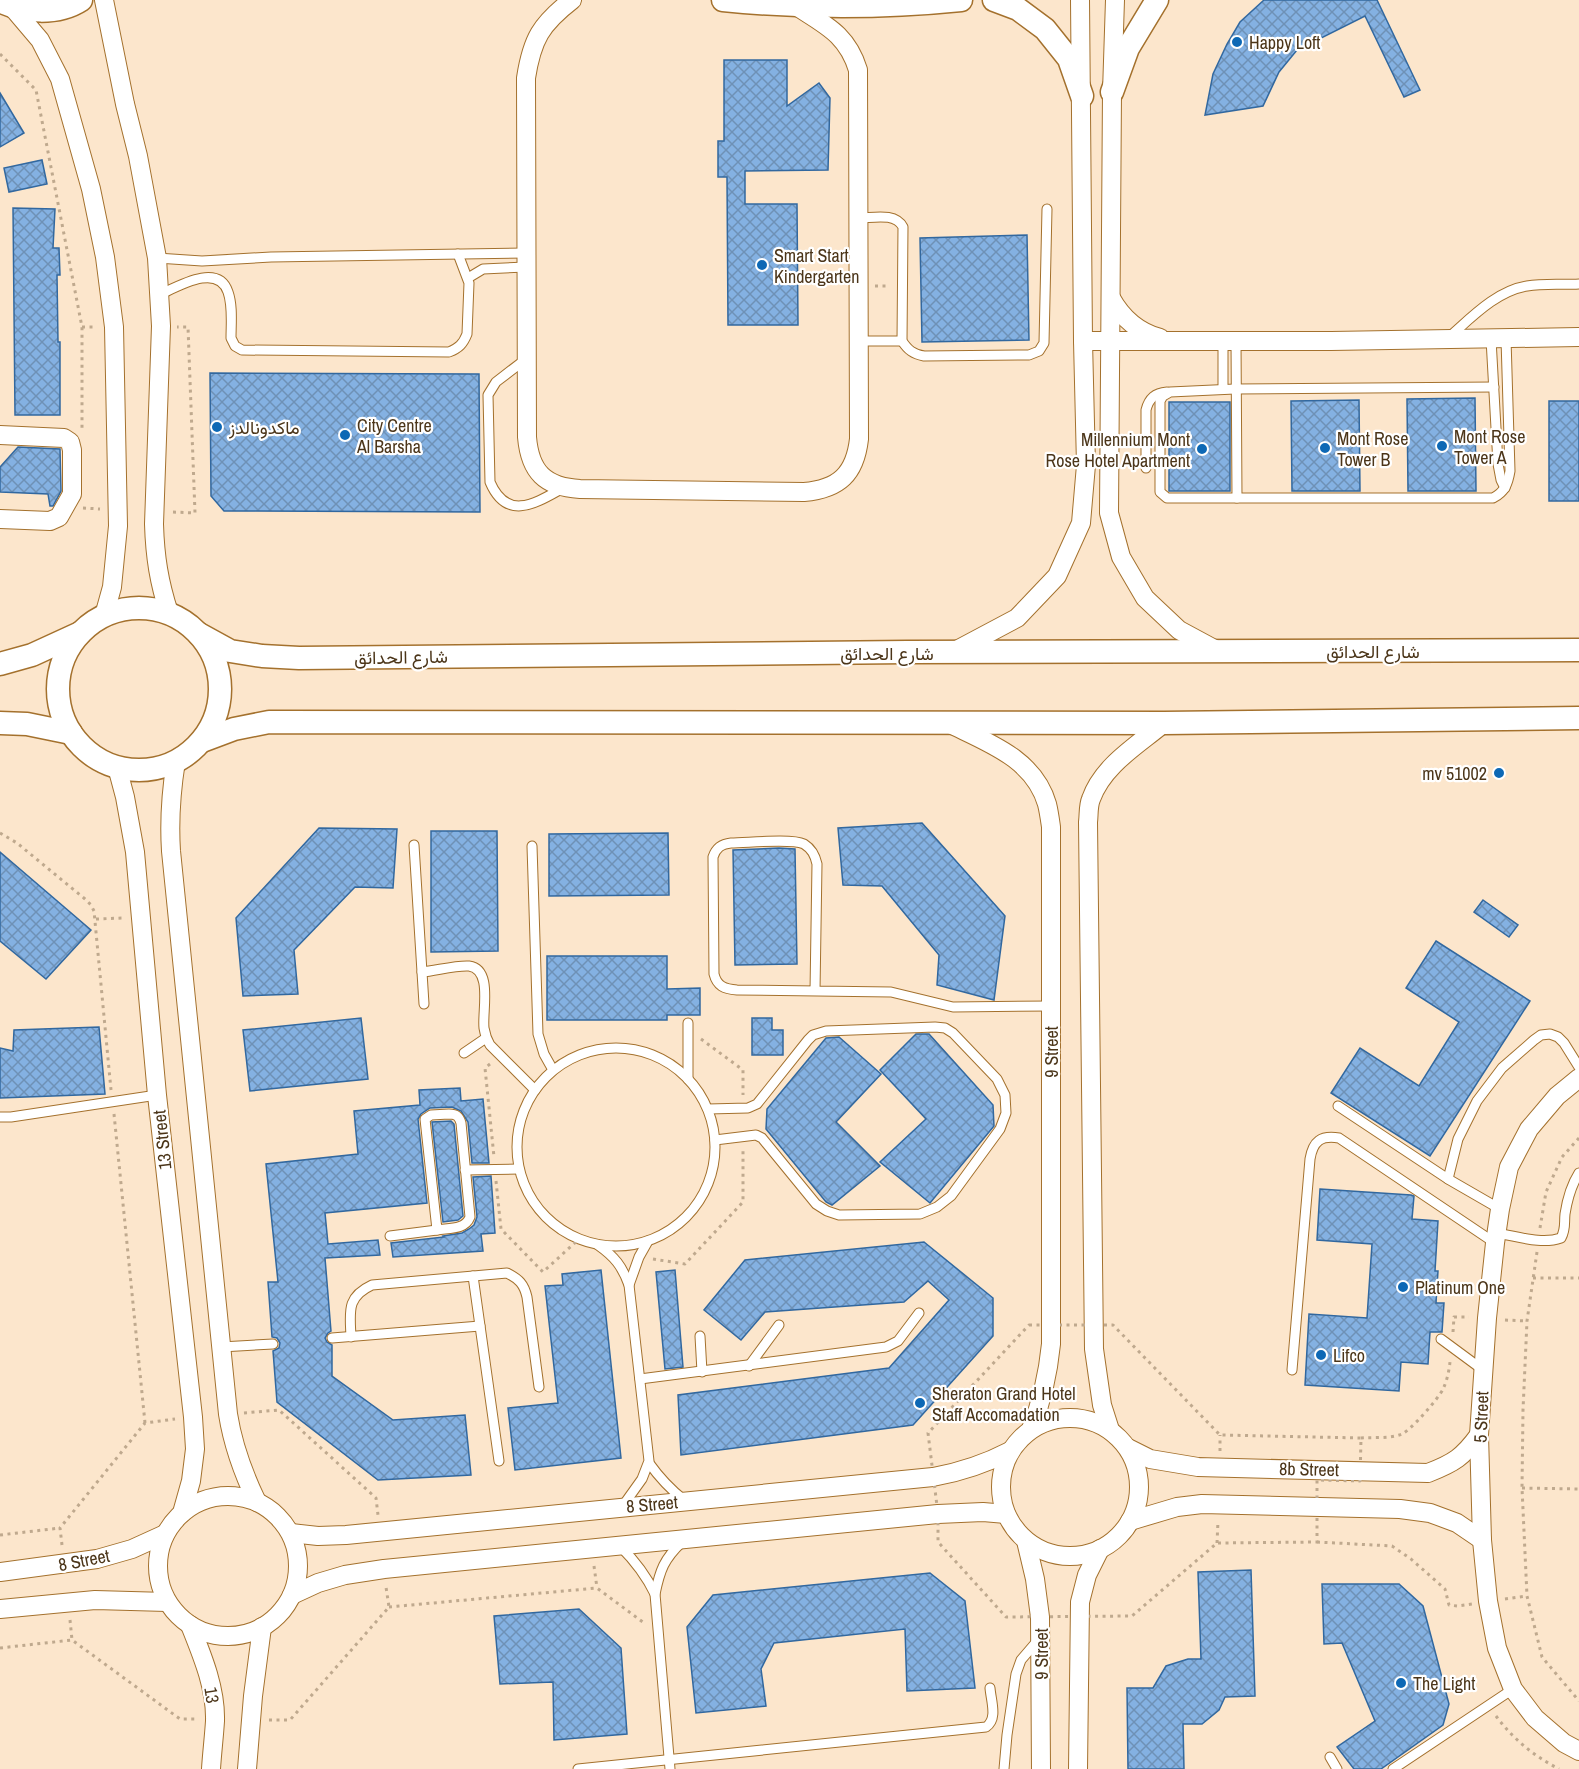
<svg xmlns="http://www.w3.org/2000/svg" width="1579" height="1769" viewBox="0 0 1579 1769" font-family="'Archivo Narrow',Vazirmatn,sans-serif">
<defs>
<pattern id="building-cross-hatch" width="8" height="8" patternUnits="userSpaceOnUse" patternTransform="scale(1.5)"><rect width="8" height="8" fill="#84b1e2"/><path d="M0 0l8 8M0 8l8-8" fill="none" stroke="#6e91b6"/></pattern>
</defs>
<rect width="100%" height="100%" fill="#fce6cc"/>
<g fill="url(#building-cross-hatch)" stroke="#32689f" stroke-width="1.5">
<path d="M1264 0H1377L1420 90 1404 97 1365 16 1297 50 1279 72 1263 106 1205 115 1213 74 1227 44 1240 22Z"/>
<path d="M724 60H787V106L819 83 830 98 828 170 745 171V204H797L798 325H728L727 177H718V141H724Z"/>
<path d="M0 93 24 133 0 147Z"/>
<path d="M42 160 47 184 9 192 4 168Z"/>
<path d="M13 208 55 209 53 248H59L60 275H57L58 342H60V415H15Z"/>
<path d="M1027 235 1029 340 922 342 920 238Z"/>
<path d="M210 373 479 374 480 512 224 511 211 496Z"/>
<path d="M1475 398 1476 491H1408L1407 399Z"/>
<path d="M1359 400 1360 491H1292L1291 401Z"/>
<rect x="1549" y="401" width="30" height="100"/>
<rect x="1169" y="402" width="61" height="89"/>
<path d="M18 447 60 449 61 491 53 506H50L48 494 0 492V467Z"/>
<path d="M922 823 1005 916 994 1000 937 985 939 955 882 886 843 885 838 828Z"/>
<path d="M319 828 397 829 393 888 355 887 294 950 298 994 243 996 236 918Z"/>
<path d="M431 831H497L498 951 431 952Z"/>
<path d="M668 833 669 895 549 896V834Z"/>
<path d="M779 848 795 849 797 964 735 965 733 850Z"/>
<path d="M0 852 91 930 46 979 0 941Z"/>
<path d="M1483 900 1518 925 1509 937 1474 912Z"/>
<path d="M1436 941 1530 1001 1430 1156 1331 1093 1360 1048 1419 1086 1459 1022 1406 988Z"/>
<path d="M547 956H667V989L700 988V1015H667V1020H547Z"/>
<path d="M361 1018 368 1079 250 1091 243 1030Z"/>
<path d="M752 1018H772V1030H783V1055H752Z"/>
<path d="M99 1027 105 1094 0 1098V1048L13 1051 14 1030Z"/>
<path d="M916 1034H929L993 1105 994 1126 930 1203 880 1162 926 1119 880 1070Z"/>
<path d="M839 1037 881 1074 836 1122 880 1166 832 1205 826 1202 766 1129 767 1109 826 1038Z"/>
<path d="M460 1088 461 1101 483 1099 489 1163H472L468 1122 461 1111 452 1107 430 1108 421 1114 418 1119 427 1203 325 1213 328 1244 378 1240 380 1255 325 1258 331 1331 328 1333 325 1338 327 1342 332 1345V1376L393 1420 465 1415 471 1475 378 1480 277 1402 273 1351 279 1348 280 1343 277 1338 272 1337 268 1282H278L266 1164 358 1154 354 1111 420 1105 419 1090Z"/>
<path d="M451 1121 454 1124 463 1216 458 1220 443 1222 432 1122Z"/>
<path d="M491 1176 495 1233 481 1234 483 1251 393 1257 391 1243 444 1237 443 1236 462 1233 469 1229 474 1225 477 1217 473 1177Z"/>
<path d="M1320 1189 1411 1195 1414 1196 1412 1219 1438 1221 1435 1271H1438L1436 1303H1444L1442 1332H1430L1428 1364 1401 1362 1399 1391 1305 1385 1309 1314 1367 1318 1372 1244 1317 1240Z"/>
<path d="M924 1242 993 1298V1336L913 1425 681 1455 678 1395 889 1368 949 1300 928 1281 904 1302 765 1312 741 1340 704 1310 745 1260Z"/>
<path d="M601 1270 621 1458 515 1470 508 1408 558 1403 545 1286 563 1285 562 1274Z"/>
<path d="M675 1270 683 1367 665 1369 656 1272Z"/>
<path d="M1251 1570 1255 1696 1225 1697 1219 1710 1202 1724H1183L1184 1769H1128L1127 1688H1153L1166 1666 1188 1659H1201L1198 1572Z"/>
<path d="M930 1573 965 1601 975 1688 907 1691 905 1629 774 1643 761 1669 766 1706 696 1713 687 1627 713 1595Z"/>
<path d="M1322 1584H1399L1423 1606 1449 1704 1443 1725 1381 1769H1354L1337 1747 1375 1721 1342 1643 1324 1644Z"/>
<path d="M579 1609 621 1648 627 1734 554 1740 553 1682 500 1684 494 1616Z"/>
</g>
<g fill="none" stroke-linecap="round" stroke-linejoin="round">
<defs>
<g id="service">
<path d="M858 218C873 218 895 212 903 227L902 341C908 350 913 354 924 356L1029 355 1039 351 1044 343 1047 209"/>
<path d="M157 258 202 261 271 257 526 253"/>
<path d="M468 278 483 269 526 267"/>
<path d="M159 295C177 287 218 262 228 292 233 306 231 324 231 338L235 346 242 350 449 352C459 348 463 344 467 334L469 283 458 254"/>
<path d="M1448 338C1471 318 1496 291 1527 286 1544 283 1562 285 1579 284"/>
<path d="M1491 339 1498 464 1501 480 1505 488"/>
<path d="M858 341H902"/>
<path d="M1236 341 1237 498"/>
<path d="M526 359 496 382 488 395 490 482C507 522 536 503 563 488"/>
<path d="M1494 387 1235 389 1170 392 1163 396 1160 401V492L1167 498H1493C1505 492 1508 483 1510 471L1506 339"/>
<path d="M1223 389V341"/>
<path d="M1146 468V410C1149 398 1155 393 1167 392"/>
<path d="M414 845 424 1004"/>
<path d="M532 846 538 1034 544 1054 553 1070"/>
<path d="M422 972C435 971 456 965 469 966 493 969 482 1011 484 1028 485 1034 487 1040 490 1045L535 1090"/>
<path d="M815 991 817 864C815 855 812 849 804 844 791 838 747 843 731 843 721 844 716 848 713 857L714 974C717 986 724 989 737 990L891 992 953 1007 1051 1006"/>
<circle cx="616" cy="1147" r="99"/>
<path d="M464 1053 486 1038"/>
<path d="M688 1079V1023"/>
<path d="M1338 1106 1448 1179 1500 1209"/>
<path d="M708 1109 748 1108 757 1104 808 1040 813 1035 826 1031 935 1027 945 1028 953 1033 997 1079 1005 1095 1006 1113 1000 1129 951 1196 937 1207 920 1214 839 1215 827 1211 816 1204 762 1138 756 1135 715 1140"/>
<path d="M449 1114C456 1114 459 1116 461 1123L470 1217C465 1230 449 1228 437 1230L425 1119 431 1115Z"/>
<path d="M0 1117H11L157 1095"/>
<path d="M465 1170 519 1169"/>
<path d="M1448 1179 1458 1139 1477 1101 1502 1068 1534 1040 1541 1035 1550 1034 1558 1037 1564 1043 1579 1067"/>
<path d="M1496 1233C1517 1236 1541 1245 1561 1238 1566 1229 1564 1223 1565 1214 1567 1201 1572 1184 1579 1173"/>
<path d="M390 1236 437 1230"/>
<path d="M598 1245C615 1257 622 1266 629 1285L649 1461 642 1479 622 1507"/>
<path d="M473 1276 499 1461"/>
<path d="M629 1285 639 1257 648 1241"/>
<path d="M700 1336 702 1372"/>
<path d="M351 1337C350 1312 346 1297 372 1285L507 1273C519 1279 524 1284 527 1297L539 1387"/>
<path d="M332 1338 480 1326"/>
<path d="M1441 1339 1483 1370"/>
<path d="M221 1347 273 1344"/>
<path d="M749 1366 779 1325"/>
<path d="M1292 1370 1310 1159C1313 1141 1321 1135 1339 1138L1495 1243"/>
<path d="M640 1379 886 1347 898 1341 919 1313"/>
<path d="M649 1463C659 1477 670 1489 684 1500"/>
<path d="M620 1546C635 1561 646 1575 655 1594"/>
<path d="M1330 1757 1337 1769"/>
<path d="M578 1769 986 1727C998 1719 991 1701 990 1688"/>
<path d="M670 1769 655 1594C660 1570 664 1559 682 1542"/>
<path d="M1004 1769 1007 1735 1016 1674 1021 1660 1039 1639"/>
<path d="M1393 1769 1513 1689"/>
</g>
<g id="minor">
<path d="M104 0 125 104 138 156 157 258 161 326 154 524C155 557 159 582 169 613"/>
<path d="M572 0C541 24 532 39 526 78L527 437C530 472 545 487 580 489L804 492C839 489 855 474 859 439L858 70C847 34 825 25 796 6"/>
<path d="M1115 0 1112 92 1109 513 1121 557 1145 598 1179 630 1218 651"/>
<path d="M12 7 40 40 60 79 91 189 105 257 114 327 118 526 112 587 104 616"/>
<path d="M1111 298C1122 318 1138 332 1160 338"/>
<path d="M1083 341H1331L1579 337"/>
<path d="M0 435 64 438 70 442 72 450V494L59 517 50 521 0 519"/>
<path d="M953 652 1017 618 1057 576 1081 523 1086 465 1083 341 1080 0"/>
<path d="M950 724C989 743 1034 759 1047 804 1049 812 1050 820 1051 827V1344C1048 1374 1042 1401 1031 1429"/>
<path d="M176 761C171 792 169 820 171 851L228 1414C233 1446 243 1473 257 1502"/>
<path d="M117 767 125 797 135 852 157 1095 193 1417 195 1449 191 1481 182 1513"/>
<path d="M1579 1078 1557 1096 1529 1129 1509 1167 1500 1209 1495 1243 1487 1318 1479 1435 1482 1540 1488 1601 1497 1648 1513 1689 1535 1718 1564 1743 1579 1751"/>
<circle cx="1070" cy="1487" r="69"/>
<path d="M1110 1430 1102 1405 1094 1349 1088 822C1089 815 1088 806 1091 799 1103 765 1138 745 1164 723"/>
<path d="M1128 1448 1150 1459 1198 1467 1428 1473C1454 1463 1463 1457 1479 1435"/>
<circle cx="228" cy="1566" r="70"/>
<path d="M1130 1521 1177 1507 1202 1504 1400 1509 1430 1513 1457 1523 1482 1540"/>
<path d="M291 1533 318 1536 346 1535 933 1477C961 1472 985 1464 1010 1451"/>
<path d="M1026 1541 1035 1579 1040 1617 1041 1769"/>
<path d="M0 1572 97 1559 132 1549 165 1534"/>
<path d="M292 1595 318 1583 345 1575 384 1569 938 1514 983 1512 1006 1514"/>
<path d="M0 1609 95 1600 167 1602"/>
<path d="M190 1625C202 1655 216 1688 215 1721 214 1737 212 1753 211 1769"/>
<path d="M247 1769 253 1696 262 1627"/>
<path d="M1078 1769 1080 1602 1087 1575 1100 1549"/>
</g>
<g id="tertiary">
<path d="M723 0C802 8 882 8 961 0"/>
<path d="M994 0 1018 9 1045 29 1069 59 1082 96"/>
<path d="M0 1C23 13 58 15 81 0"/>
<path d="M1112 92 1128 48 1157 0"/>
<circle cx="139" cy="689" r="81"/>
<path d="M199 634 230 651 262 656 299 658 907 652 1579 650"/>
<path d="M0 664 32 655 80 633"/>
<path d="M0 723 27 724 71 733"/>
<path d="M202 741 234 729 269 722 1164 723 1579 718"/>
</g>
</defs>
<use href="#service" stroke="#a4712d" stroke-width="11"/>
<use href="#minor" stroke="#a4712d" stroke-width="20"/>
<use href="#tertiary" stroke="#a4712d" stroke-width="25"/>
<g stroke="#bfa98e" stroke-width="3" stroke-dasharray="3 4.5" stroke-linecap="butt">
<path d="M0 54 36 90 82 327V428"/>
<path d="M875 286H889"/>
<path d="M82 327H95"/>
<path d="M83 508 100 509"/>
<path d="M173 512 195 513 188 327H177"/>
<path d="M0 833 17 843 85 899 91 905 94 911 111 1090"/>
<path d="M96 919 124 918"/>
<path d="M701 1039 743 1070V1095"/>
<path d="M490 1064 485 1068 494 1157"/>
<path d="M114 1114 145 1423"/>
<path d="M496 1181 501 1229 543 1272 579 1239"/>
<path d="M1540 1228 1546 1192 1562 1157 1579 1138"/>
<path d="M1537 1252 1527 1321 1523 1410 1522 1488 1527 1596 1542 1657 1579 1701"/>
<path d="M653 1259 685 1264 743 1202V1149"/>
<path d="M1533 1278H1579"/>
<path d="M1505 1320 1527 1321"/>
<path d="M1029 1325H1113L1220 1435 1361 1438 1360 1481 1317 1480V1542L1217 1543 1132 1616 1006 1617 938 1542V1514L928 1433Z"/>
<path d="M1453 1332 1454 1317H1469"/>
<path d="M244 1413 279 1410 376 1498 378 1515"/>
<path d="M1361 1438C1374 1437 1390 1439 1402 1434 1411 1430 1439 1398 1443 1389 1447 1381 1449 1371 1450 1362"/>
<path d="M1220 1451V1435"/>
<path d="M1522 1488 1579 1489"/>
<path d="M0 1535 60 1528"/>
<path d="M1317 1542 1392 1546 1411 1559 1445 1589 1449 1605 1457 1606 1472 1604"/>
<path d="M1217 1543 1218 1521"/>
<path d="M62 1545 60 1528 145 1423 175 1419"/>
<path d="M594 1566 597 1588"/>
<path d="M1505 1599 1527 1596"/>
<path d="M389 1607 597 1588 644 1623"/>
<path d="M70 1620 72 1640"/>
<path d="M0 1648 72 1640 180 1719H197"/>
<path d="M1496 1716C1513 1739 1534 1756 1559 1769"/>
<path d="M269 1720H290L389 1607 386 1587"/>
</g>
<use href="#service" stroke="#fff" stroke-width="9"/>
<use href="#minor" stroke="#fff" stroke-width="18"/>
<use href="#tertiary" stroke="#fff" stroke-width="22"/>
</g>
<g fill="#0d68b5" stroke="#fff" stroke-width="2">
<circle cx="1237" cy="42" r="6"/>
<circle cx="762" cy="265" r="6"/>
<circle cx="217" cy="427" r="6"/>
<circle cx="345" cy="435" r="6"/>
<circle cx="1442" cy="446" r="6"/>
<circle cx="1325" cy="448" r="6"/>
<circle cx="1202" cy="449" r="6"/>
<circle cx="1499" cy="773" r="6"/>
<circle cx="1403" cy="1287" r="6"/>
<circle cx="1321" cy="1355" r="6"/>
<circle cx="920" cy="1403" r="6"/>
<circle cx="1401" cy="1683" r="6"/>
</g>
<g text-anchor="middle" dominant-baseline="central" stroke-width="4.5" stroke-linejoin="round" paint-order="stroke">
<g font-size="18" fill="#4b3519" stroke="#fff" text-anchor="start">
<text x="1249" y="42">Happy Loft</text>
<text x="774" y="255">Smart Start<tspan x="774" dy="21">Kindergarten</tspan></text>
<text x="357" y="425">City Centre<tspan x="357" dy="21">Al Barsha</tspan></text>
<text x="229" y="427">ماكدونالدز</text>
<text x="1454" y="436">Mont Rose<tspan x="1454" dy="21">Tower A</tspan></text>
<text x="1337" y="438">Mont Rose<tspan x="1337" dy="21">Tower B</tspan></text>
<text x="1190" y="439" text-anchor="end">Millennium Mont<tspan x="1190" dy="21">Rose Hotel Apartment</tspan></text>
<text x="1487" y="773" text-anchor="end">mv 51002</text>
<text x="1415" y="1287">Platinum One</text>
<text x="1333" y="1355">Lifco</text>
<text x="932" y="1393">Sheraton Grand Hotel<tspan x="932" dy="21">Staff Accomadation</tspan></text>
<text x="1413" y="1683">The Light</text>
</g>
<g font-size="18" fill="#4b3519" stroke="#fff">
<text x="1373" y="651">شارع الحدائق</text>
<text x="887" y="653">شارع الحدائق</text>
<text transform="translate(401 657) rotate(-1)">شارع الحدائق</text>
<text transform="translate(1051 1052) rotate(-90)">9 Street</text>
<text transform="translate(162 1140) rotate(-96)">13 Street</text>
<text transform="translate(1481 1417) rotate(-88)">5 Street</text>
<text transform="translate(1309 1469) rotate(1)">8b Street</text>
<text transform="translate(652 1504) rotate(-5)">8 Street</text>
<text transform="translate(84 1560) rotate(-11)">8 Street</text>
<text transform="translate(1041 1654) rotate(-90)">9 Street</text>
<text transform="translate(212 1695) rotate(81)">13</text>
</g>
</g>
</svg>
